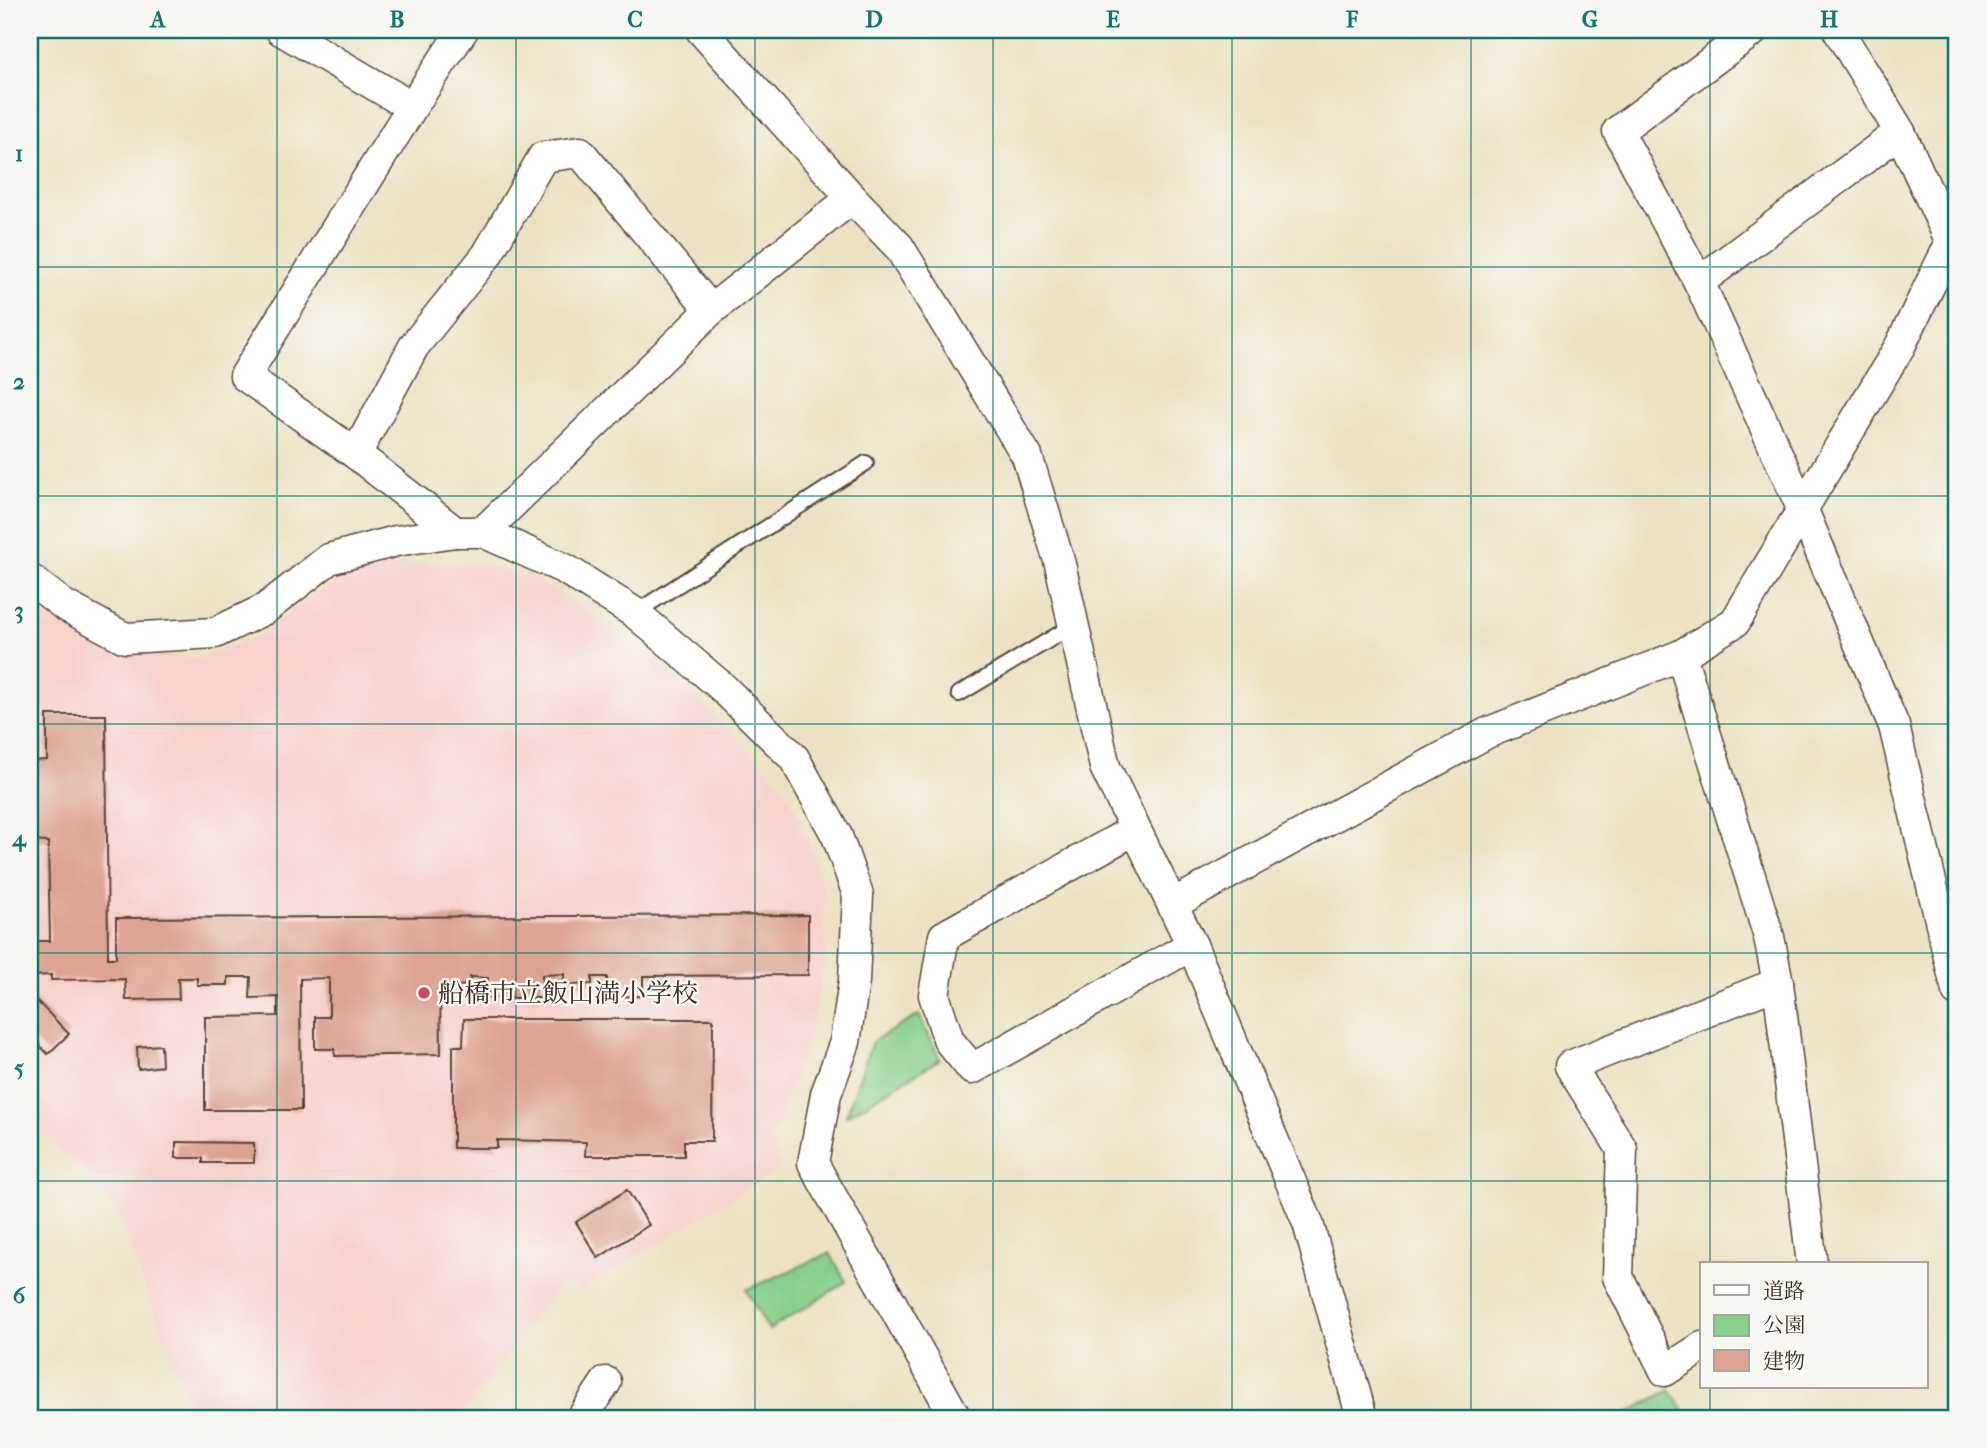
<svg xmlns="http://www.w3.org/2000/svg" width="1987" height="1448" viewBox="0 0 1987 1448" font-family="'IM FELL French Canon','Noto Serif JP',serif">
<rect width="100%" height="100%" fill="#f6f6f2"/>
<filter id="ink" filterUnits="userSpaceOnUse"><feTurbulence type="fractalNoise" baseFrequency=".0143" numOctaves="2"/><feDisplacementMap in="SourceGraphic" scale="14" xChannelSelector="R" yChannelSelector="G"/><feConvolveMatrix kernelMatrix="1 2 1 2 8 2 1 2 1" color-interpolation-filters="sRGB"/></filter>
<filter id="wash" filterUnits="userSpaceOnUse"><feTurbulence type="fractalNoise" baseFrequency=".00686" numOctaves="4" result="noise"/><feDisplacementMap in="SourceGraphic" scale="28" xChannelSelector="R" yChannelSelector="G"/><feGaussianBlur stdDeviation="1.57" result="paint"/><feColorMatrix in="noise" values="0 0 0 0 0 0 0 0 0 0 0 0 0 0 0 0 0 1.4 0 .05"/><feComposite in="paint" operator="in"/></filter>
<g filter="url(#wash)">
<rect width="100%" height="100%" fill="#ece2c3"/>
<path fill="#f7d0cc" d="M400 564 481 565 533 576 655 656 763 763 786 793 802 823 823 888 826 956 811 1031 772 1141 781 1168 583 1290 562 1283 460 1418H193L120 1218 87 1173 30 1125V600L87 641 198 659 257 636 322 590 360 571Z"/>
<g fill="#87cf8b" stroke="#617c54" stroke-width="2">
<path d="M919 1015 940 1059 846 1116 872 1042Z"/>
<path d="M830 1253 846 1282 769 1330 746 1290Z"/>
<path d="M1670 1390 1689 1418H1618Z"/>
</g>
<g id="blocks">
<g fill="#dda392">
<path d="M47 715H106L108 958H116V918L808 915V975L643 976V996L607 997V977H592V984L564 985V974L542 975V998H488V978L470 977V986L440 985 441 1054 335 1056 334 1049H315V1017H329V978L300 979 301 1110H205V1017L278 1016V997L250 998 251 977H228V985H197V978H178L179 999 126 1000 125 979 51 980V975L30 976V941H50L48 842 30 841V761L47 760Z"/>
<path d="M34 998 69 1034 48 1054 30 1036V1001Z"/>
<path d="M464 1019H713L712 1141H684V1156H585L586 1142 497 1140V1148H453V1046H463Z"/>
<path d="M161 1045 162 1066 138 1069 137 1047Z"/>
<path d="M176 1142 254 1143V1163H203V1158H176Z"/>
<path d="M627 1190 649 1225 598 1258 576 1222Z"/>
</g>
</g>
</g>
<g filter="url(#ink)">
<use href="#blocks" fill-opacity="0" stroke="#564637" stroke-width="2"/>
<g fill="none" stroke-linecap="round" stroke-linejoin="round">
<defs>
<g id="lane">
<path d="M635 613 866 463"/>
<path d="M959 694 1074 625"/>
</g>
<g id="street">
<path d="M281 30 412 107"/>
<path d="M701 30 852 198 899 247 1027 456 1060 564 1105 767 1192 945 1308 1223 1362 1418"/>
<path d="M1754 30 1618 131 1699 282 1802 508 1894 726 1957 991"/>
<path d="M1838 30 1900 132 1951 242 1954 259"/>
<path d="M1699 282 1900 132"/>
<path d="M356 454 414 346 487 255 543 157 580 152 711 310"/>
<path d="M455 532 356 454 245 376 412 107 463 30"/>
<path d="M483 532 711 310 852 198"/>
<path d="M30 579 64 605 125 638 215 633 265 609 329 559 396 541 455 532H483L565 569 635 613 722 687 794 758 837 836 858 895 854 981 845 1042 826 1094 813 1163 956 1418"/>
<path d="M1681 655 1769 937 1778 983 1812 1264"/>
<path d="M1134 830 944 936 934 995 949 1041 972 1069 1192 945"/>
<path d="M1173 904 1487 733 1681 655 1735 622 1900 346 1951 242 1957 238"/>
<path d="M1702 1347 1665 1371 1618 1277 1622 1149 1570 1066 1778 983"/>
<path d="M582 1418 606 1382"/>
</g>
</defs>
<use href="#lane" stroke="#564637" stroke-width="18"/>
<use href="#street" stroke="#564637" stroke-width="33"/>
<use href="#lane" stroke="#fff" stroke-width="14"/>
<use href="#street" stroke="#fff" stroke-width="30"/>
</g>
</g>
<path fill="none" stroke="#0f766e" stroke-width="2" stroke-opacity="0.55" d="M277 30V1418M516 30V1418M755 30V1418M993 30V1418M1232 30V1418M1471 30V1418M1710 30V1264M30 267H1957M30 496H1957M30 724H1957M30 953H1957M30 1181H1957M1710 1387V1418"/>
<circle fill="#d1495b" stroke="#f6f6f2" stroke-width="2.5" cx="424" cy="993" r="7"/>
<g text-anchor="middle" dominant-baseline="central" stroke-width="5" stroke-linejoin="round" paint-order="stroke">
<g font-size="26" fill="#3b2a1e" stroke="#f6f6f2" text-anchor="start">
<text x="438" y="993">船橋市立飯山満小学校</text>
</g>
</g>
<rect width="1987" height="1448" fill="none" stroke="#f6f6f2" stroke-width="77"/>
<rect x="1700" y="1262" width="228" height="126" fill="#f6f6f2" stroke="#aba49d" stroke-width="2"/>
<rect x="1714" y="1285" width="35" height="10" fill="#ffffff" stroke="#aba49d" stroke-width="2"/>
<text x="1763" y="1298" font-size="21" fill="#3b2a1e">道路</text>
<rect x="1714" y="1315" width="35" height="21" fill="#87cf8b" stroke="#aba49d" stroke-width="2"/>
<text x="1763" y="1332" font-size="21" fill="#3b2a1e">公園</text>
<rect x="1714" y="1350" width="35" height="21" fill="#dda392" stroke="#aba49d" stroke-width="2"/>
<text x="1763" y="1368" font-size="21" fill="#3b2a1e">建物</text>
<rect x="38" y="38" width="1910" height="1372" fill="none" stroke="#0f766e" stroke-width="2.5"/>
<g font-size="23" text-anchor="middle" font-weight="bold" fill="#0f766e">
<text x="158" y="27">A</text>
<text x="397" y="27">B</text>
<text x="635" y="27">C</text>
<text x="874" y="27">D</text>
<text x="1113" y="27">E</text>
<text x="1352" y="27">F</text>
<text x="1590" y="27">G</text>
<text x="1829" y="27">H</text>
<text x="19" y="161">1</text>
<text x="19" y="389">2</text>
<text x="19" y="618">3</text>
<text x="19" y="846">4</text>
<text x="19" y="1075">5</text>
<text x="19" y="1303">6</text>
</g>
</svg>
